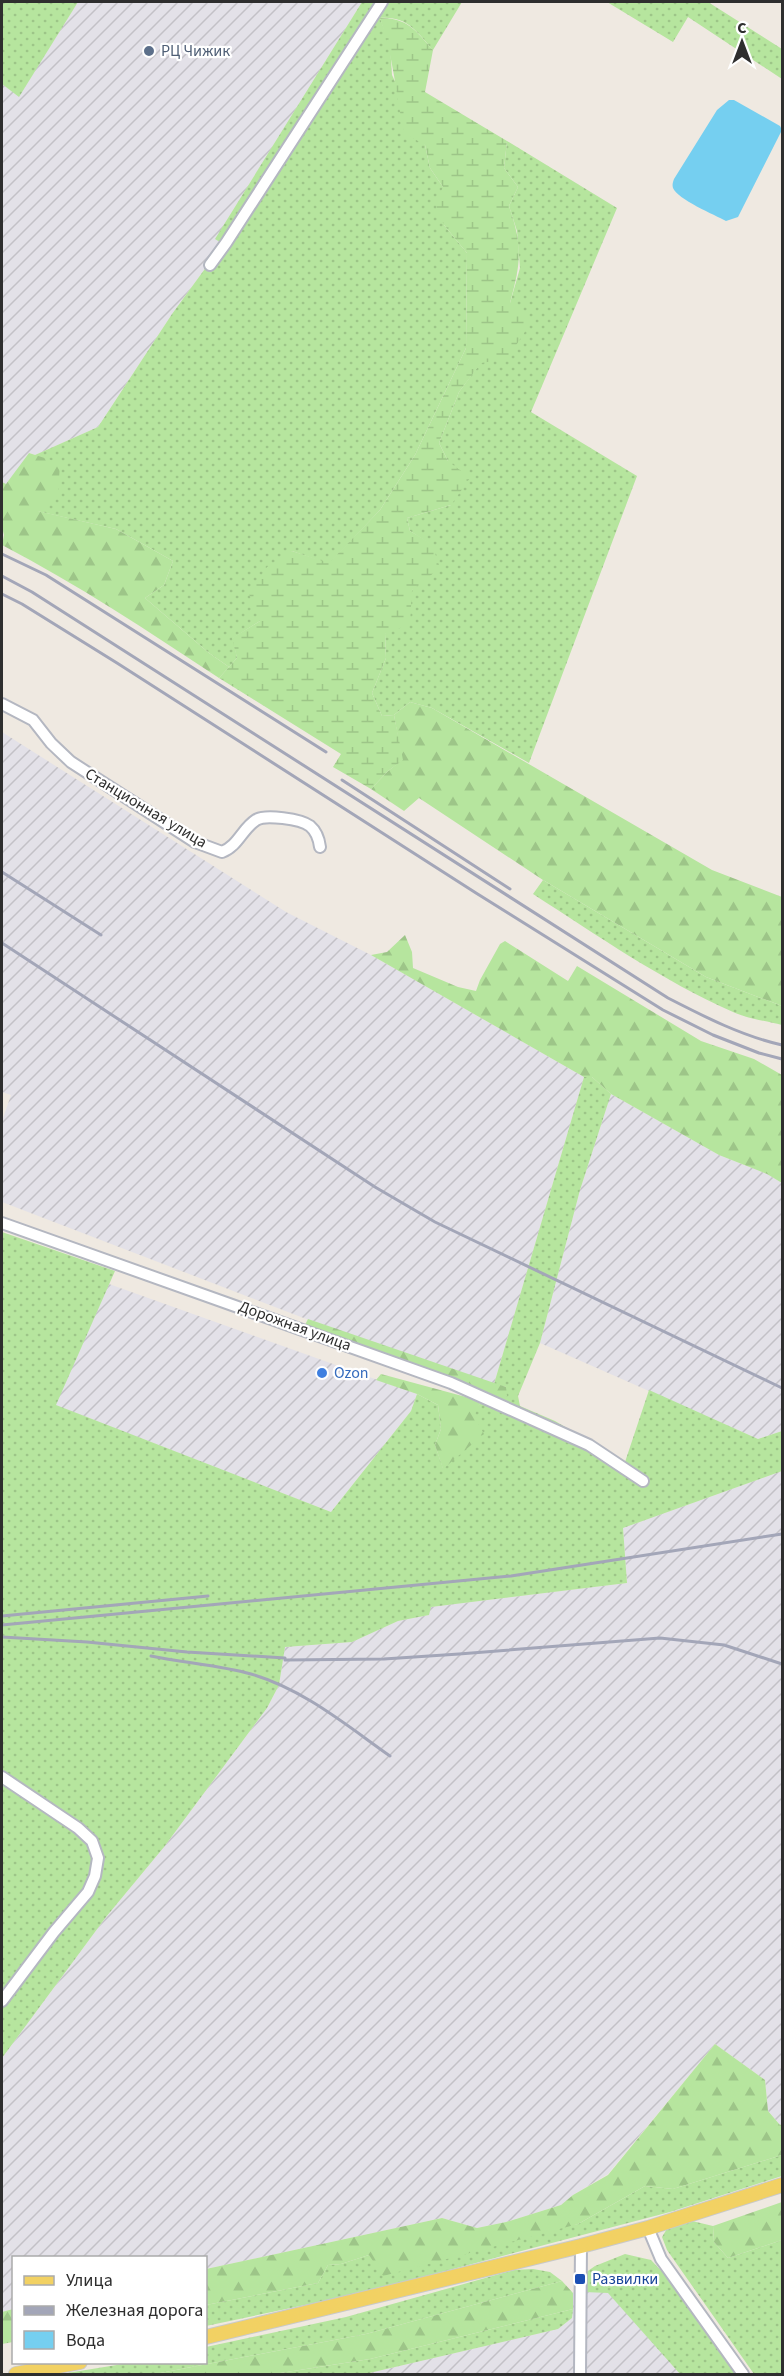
<svg xmlns="http://www.w3.org/2000/svg" width="784" height="2376" viewBox="0 0 784 2376" font-family="'Source Sans 3',sans-serif">
<defs>
<pattern id="industrial-furrows" width="10" height="10" patternUnits="userSpaceOnUse" patternTransform="scale(1.5)"><rect width="10" height="10" fill="#e3e1e8"/><path d="M-1 1l2-2M0 10L10 0M9 11l2-2" fill="none" stroke="#c3c1c7"/></pattern>
<pattern id="grass-dots" width="8" height="8" patternUnits="userSpaceOnUse" patternTransform="scale(1.5)"><rect width="8" height="8" fill="#b6e59e"/><path d="M2 2h.1M6 6h.1" fill="none" stroke="#9dc588" stroke-width="1.8" stroke-linecap="round"/></pattern>
<pattern id="forest-firs" width="22" height="20" patternUnits="userSpaceOnUse" patternTransform="scale(1.5)"><rect width="22" height="20" fill="#b6e59e"/><path d="M5 1l3.5 6h-7zM16 11l3.5 6h-7z" fill="#9dc588"/></pattern>
<pattern id="wetland-marsh" width="20" height="14" patternUnits="userSpaceOnUse" patternTransform="scale(1.5)"><rect width="20" height="14" fill="#b6e59e"/><path d="M1 5h8M5 5V1M11 12h8M15 12V8" fill="none" stroke="#9dc588"/></pattern>
</defs>
<rect width="100%" height="100%" fill="#efe9e1"/>
<g fill="url(#industrial-furrows)">
<path d="M78 2H362L216 238 223 244 172 314 98 427 35 455 29 453 6 485 2 482V84L19 96Z"/>
<path d="M2 732 286 912 371 955 584 1077 494 1384 301 1317 2 1202V1121L11 1095 2 1092Z"/>
<path d="M611 1094 719 1155 767 1174 782 1183V1431L758 1439 540 1343 580 1190Z"/>
<path d="M109 1284 417 1394 411 1411 331 1512 55 1405Z"/>
<path d="M782 1471V2124L780 2125 768 2111 765 2080 715 2044 608 2174 573 2195 561 2205 506 2222 477 2228 442 2218 206 2269V2258H14L13 2309 2 2312V2058L106 1917 164 1847 267 1708 279 1685 285 1647 352 1642 398 1621 429 1615 430 1607 627 1583 623 1528Z"/>
<path d="M584 2292H608L680 2374H365L558 2329 572 2318 573 2293Z"/>
</g>
<g fill="url(#grass-dots)">
<path d="M2 2H78L19 97 2 84Z"/>
<path d="M362 2H462L433 50C416 31 407 16 380 18L390 45 392 75 425 145 430 168 443 187 444 225 467 253 466 348 415 455 380 510 329 564 292 551 260 621 233 638 237 658 229 667 209 653 145 598 164 585 173 561 116 529 37 511 35 455 98 427 172 314 223 244 215 239Z"/>
<path d="M607 2H708L782 49V79L688 17 673 42Z"/>
<path d="M507 141 617 208 531 412 637 476 529 763 432 708 410 702 394 715 382 716 372 693 386 658 385 634 412 590 432 545 410 531 407 518 451 505 448 461 439 443 459 392 481 362 510 303 520 268 517 231 509 206 518 187 504 168Z"/>
<path d="M543 880 706 977 782 1006V1025C767 1021 748 1019 733 1012 663 981 598 936 533 894Z"/>
<path d="M584 1077H592L611 1094 580 1190 540 1343 518 1396 520 1406 555 1421 625 1462 649 1390 758 1439 782 1431V1471L623 1528 627 1583 431 1607 429 1615 398 1621 352 1642 285 1647 279 1685 267 1708 164 1847 106 1917 2 2058V1232L115 1271 56 1405 331 1512 411 1411 417 1394 438 1405 441 1429 435 1445 443 1468C464 1450 465 1421 481 1402 487 1394 497 1391 506 1387L494 1384Z"/>
<path d="M782 2155V2176L670 2212 362 2293 206 2326V2305L318 2283 328 2265 341 2264 369 2255 578 2224 645 2186 673 2189Z"/>
<path d="M692 2221 713 2226 714 2242 728 2258 782 2240V2374H754L667 2250 662 2237 668 2227Z"/>
<path d="M625 2254 651 2260 673 2283 737 2374H680L608 2293 584 2292 585 2273 595 2266Z"/>
<path d="M533 2269 550 2272 562 2281 366 2334 155 2374H61L129 2363 206 2362V2347L346 2317 514 2270Z"/>
<path d="M573 2309 572 2318 558 2329 365 2374H274L370 2359Z"/>
</g>
<g fill="url(#forest-firs)">
<path d="M29 453 60 463 58 495 38 511 116 529 173 561 164 585 145 598 209 653 229 667 219 678C148 631 77 584 2 545L4 535 2 527V482L6 484Z"/>
<path d="M410 702 432 708 712 870 782 897V1006L706 977 543 880 419 798 404 811 371 789 388 771 402 760 394 715Z"/>
<path d="M405 935 412 952 413 968 458 987 476 991 480 980 500 944 505 941 568 981 577 966 701 1041 754 1059 782 1075V1183L767 1174 719 1155 611 1094 592 1077H584L371 955 387 952Z"/>
<path d="M308 1319 506 1387 507 1396H488L304 1327Z"/>
<path d="M381 1374 466 1397 480 1403 474 1416 484 1434 443 1469 435 1445 441 1429 438 1405 417 1394 376 1380Z"/>
<path d="M715 2044 765 2080 768 2111 780 2125 782 2124V2155L673 2189 645 2186 578 2224 383 2276 369 2255 341 2264 328 2265 318 2283 206 2305V2269L442 2218 477 2228 506 2222 561 2205 573 2195 608 2175Z"/>
<path d="M782 2202V2240L728 2258 714 2242 713 2226Z"/>
<path d="M562 2281 573 2293V2309L370 2359 274 2374H155L366 2334Z"/>
<path d="M13 2309V2342L2 2344V2312Z"/>
</g>
<path fill="url(#wetland-marsh)" d="M380 18C408 18 415 30 433 50L425 92 507 141 504 168 518 187 509 206C523 247 521 262 510 303L532 321 507 359 481 363 459 392 439 443 448 461 470 478 451 505 407 518 410 531 432 544 440 568 412 590 410 624 385 634 386 658 372 693 382 716 394 715 403 760 388 771 371 789 333 767 341 754 219 678 237 658 232 638 260 621 249 594 267 567 292 551 329 563 380 510 415 455 466 348 467 253 444 225 435 204 443 187 430 168 425 145 404 133C396 94 393 55 380 18Z"/>
<path fill="#75cff0" d="M729 100H734L780 126 782 130 738 217 726 221C715 215 677 199 673 188 672 184 673 182 674 179L717 110Z"/>
<g fill="none" stroke-linecap="round" stroke-linejoin="round">
<defs>
<g id="minor">
<path d="M210 265 226 243 382 2"/>
<path d="M2 704 33 720 51 743 71 762 195 842 222 852C238 846 242 829 256 820 265 814 301 819 310 826 317 832 319 839 320 847"/>
<path d="M2 1223 451 1383 589 1445 643 1481"/>
<path d="M2 1777 78 1828 92 1841 98 1858 95 1876 88 1892 54 1932 2 2001"/>
<path d="M648 2228 661 2259 743 2374"/>
<path d="M580 2374 581 2246"/>
</g>
<g id="major">
<path d="M206 2337 581 2246 648 2228 782 2185"/>
<path d="M16 2374 80 2362"/>
</g>
</defs>
<use href="#minor" stroke="#b4b7c1" stroke-width="14"/>
<use href="#major" stroke="#c9c9c9" stroke-width="16"/>
<use href="#minor" stroke="#fff" stroke-width="10"/>
<use href="#major" stroke="#f2d163" stroke-width="14"/>
<g stroke="#a3a6b8" stroke-width="3">
<path d="M2 554 46 575 326 752"/>
<path d="M2 576 32 592 668 998C705 1017 742 1036 782 1045"/>
<path d="M2 594 22 604 117 663 476 893 663 1010 713 1035 759 1053 782 1059"/>
<path d="M342 780 510 889"/>
<path d="M2 872 101 935"/>
<path d="M2 943 375 1187 435 1222 782 1388"/>
<path d="M2 1616 208 1596"/>
<path d="M2 1625 511 1576 782 1534"/>
<path d="M2 1637 87 1642 187 1652 285 1658V1660L384 1659 459 1654 660 1638 724 1645 782 1664"/>
<path d="M151 1656C184 1663 219 1665 251 1674 303 1689 346 1725 390 1756"/>
</g>
</g>
<circle fill="#5c6f8a" stroke="#fff" stroke-width="2" cx="149" cy="51" r="6"/>
<circle fill="#3f7fe0" stroke="#fff" stroke-width="2" cx="322" cy="1373" r="6"/>
<rect fill="#1a4fb4" stroke="#fff" stroke-width="2" x="574" y="2273" width="12" height="12" rx="3"/>
<g text-anchor="middle" dominant-baseline="central" stroke-width="4.5" stroke-linejoin="round" paint-order="stroke">
<g font-size="16" fill="#4e5e75" stroke="#fff" text-anchor="start">
<text x="161" y="51">РЦ Чижик</text>
</g>
<g font-size="16" fill="#2e2e2e" stroke="#fff">
<text transform="translate(146 808) rotate(31)">Станционная улица</text>
<text transform="translate(295 1326) rotate(20)">Дорожная улица</text>
</g>
<g font-size="16" fill="#366cbe" stroke="#fff" text-anchor="start">
<text x="334" y="1373">Ozon</text>
</g>
<g font-size="16" fill="#164399" stroke="#fff" text-anchor="start">
<text x="592" y="2279">Развилки</text>
</g>
</g>
<rect width="784" height="2376" fill="none" stroke="#2e2e2e" stroke-width="6"/>
<rect x="12" y="2256" width="195" height="108" fill="#ffffff" stroke="#ababab" stroke-width="1.5"/>
<rect x="24" y="2276" width="30" height="9" fill="#f2d163" stroke="#ababab" stroke-width="1.5"/>
<text x="66" y="2286" font-size="18" fill="#2e2e2e">Улица</text>
<rect x="24" y="2306" width="30" height="9" fill="#a3a6b8" stroke="#ababab" stroke-width="1.5"/>
<text x="66" y="2316" font-size="18" fill="#2e2e2e">Железная дорога</text>
<rect x="24" y="2331" width="30" height="18" fill="#75cff0" stroke="#ababab" stroke-width="1.5"/>
<text x="66" y="2346" font-size="18" fill="#2e2e2e">Вода</text>
<g transform="translate(742 42)" stroke="#ffffff" stroke-width="4.5" paint-order="stroke">
<path d="M0-4.5L10 22L0 15L-10 22Z" fill="#2e2e2e"/>
<text y="-9" font-size="16" font-weight="bold" text-anchor="middle" fill="#2e2e2e">С</text>
</g>
</svg>
